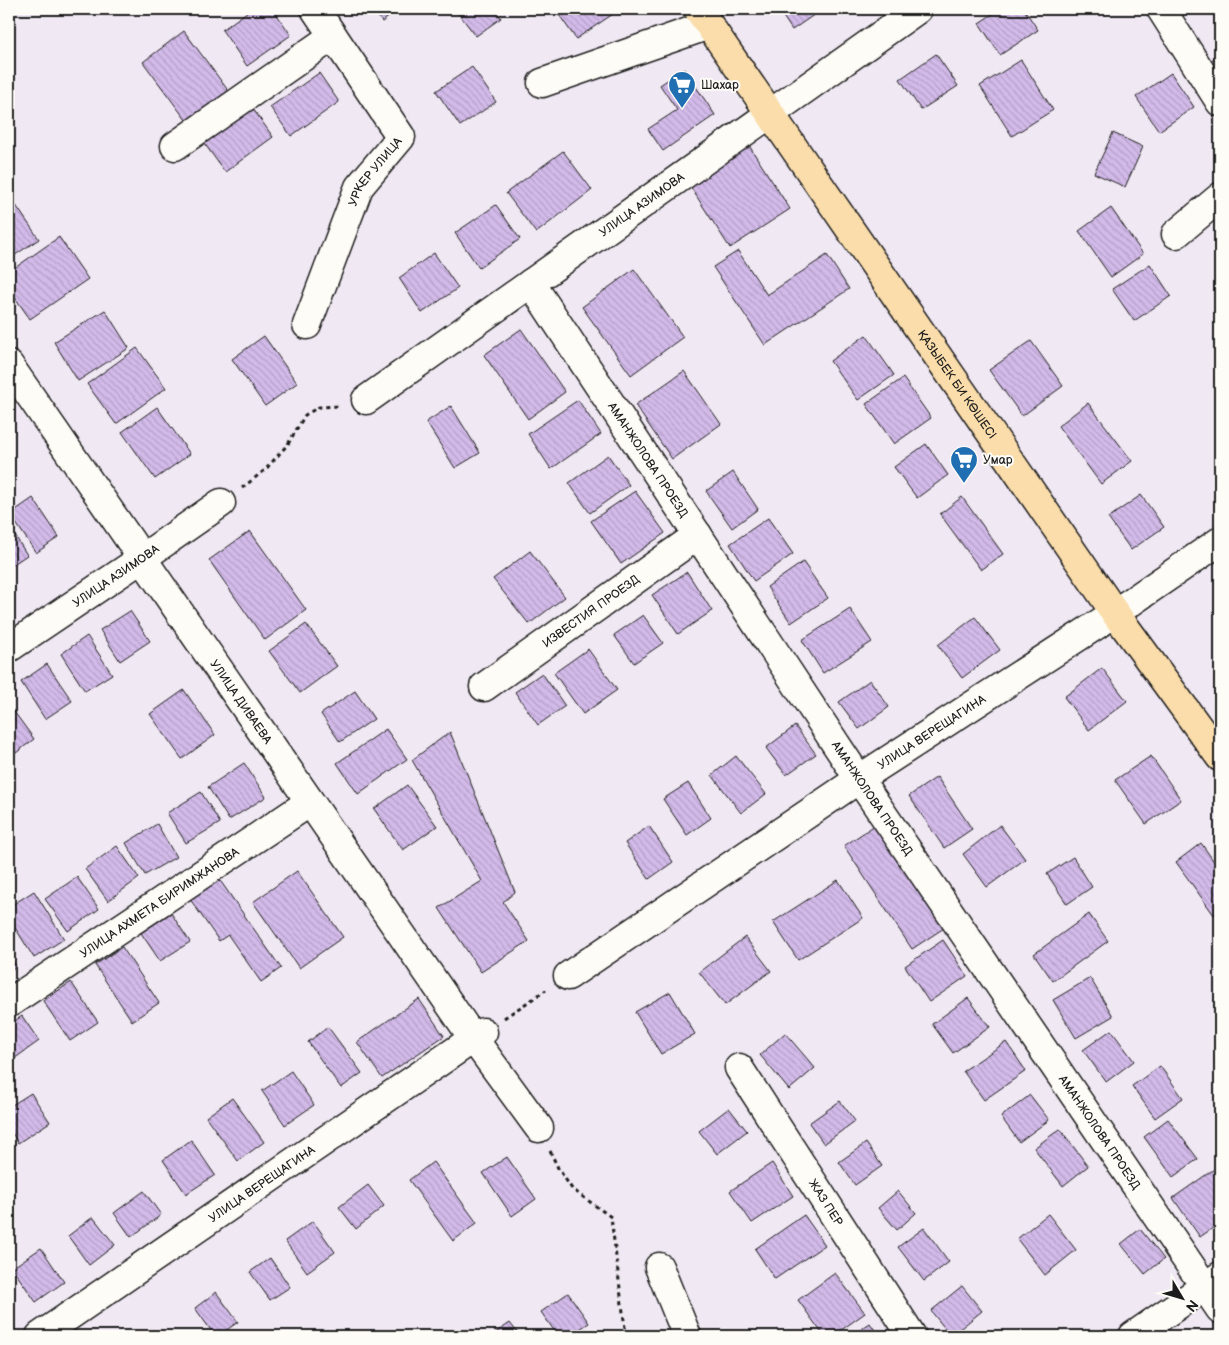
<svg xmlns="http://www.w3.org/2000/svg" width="1229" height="1345" viewBox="0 0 1229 1345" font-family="'Balsamiq Sans',sans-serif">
<defs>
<pattern id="building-back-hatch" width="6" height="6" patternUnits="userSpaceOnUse" patternTransform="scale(1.25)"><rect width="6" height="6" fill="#d2bae9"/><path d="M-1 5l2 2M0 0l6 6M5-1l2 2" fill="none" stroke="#b49fc7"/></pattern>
</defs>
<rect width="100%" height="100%" fill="#f0e8f3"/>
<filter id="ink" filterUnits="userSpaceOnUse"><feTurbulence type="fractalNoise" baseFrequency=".02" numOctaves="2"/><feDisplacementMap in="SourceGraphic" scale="10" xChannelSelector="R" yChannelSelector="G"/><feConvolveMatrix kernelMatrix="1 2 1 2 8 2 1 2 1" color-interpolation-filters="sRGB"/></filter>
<g filter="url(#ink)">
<g fill="url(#building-back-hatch)" stroke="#1c1c1c">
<path d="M251 9H273L291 35 247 66 222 30Z"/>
<path d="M372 9H399L382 22Z"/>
<path d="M455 9H494L501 18 476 36Z"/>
<path d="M555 9H614L616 12 576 39Z"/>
<path d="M778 9H820L821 10 792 30Z"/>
<path d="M1000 9H1024L1038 30 1000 55 979 23Z"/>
<path d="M184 31 230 93 189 124 143 62Z"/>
<path d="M936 54 958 86 921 110 900 79Z"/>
<path d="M1220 54V77L1210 61Z"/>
<path d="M1021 60 1053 110 1012 136 980 86Z"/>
<path d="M472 67 496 102 460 126 436 91Z"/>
<path d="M684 69 715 115 663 151 648 129 677 110 660 85Z"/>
<path d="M319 73 339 102 291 136 270 107Z"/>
<path d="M1171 73 1194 107 1159 131 1136 97Z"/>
<path d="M253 109 273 137 225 172 204 143Z"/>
<path d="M1113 133 1143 147 1125 187 1094 173Z"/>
<path d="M746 141 790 209 730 248 686 180Z"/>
<path d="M563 151 592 190 536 233 506 193Z"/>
<path d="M15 204 39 239 9 259V208Z"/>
<path d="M496 205 520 239 479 268 455 233Z"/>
<path d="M1111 208 1143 254 1111 277 1079 231Z"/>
<path d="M59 237 88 279 30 319 9 289V272Z"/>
<path d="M738 251 767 295 827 255 849 289 765 345 713 267Z"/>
<path d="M434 253 458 288 422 313 399 278Z"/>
<path d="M1150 264 1171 296 1134 321 1112 289Z"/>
<path d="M634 269 683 337 631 375 582 307Z"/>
<path d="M105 310 129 348 78 381 54 342Z"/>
<path d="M521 329 565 392 528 419 484 355Z"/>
<path d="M866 335 894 375 858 400 830 361Z"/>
<path d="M264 336 297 383 265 406 232 359Z"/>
<path d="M1031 341 1063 386 1022 416 989 370Z"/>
<path d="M137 348 166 388 116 424 87 384Z"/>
<path d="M684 371 721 424 672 459 635 405Z"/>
<path d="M903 378 931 418 894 444 866 404Z"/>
<path d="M578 400 601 434 551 469 528 434Z"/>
<path d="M1088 403 1132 461 1101 484 1058 426Z"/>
<path d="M451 406 480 453 455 468 426 422Z"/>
<path d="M157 407 190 454 155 479 122 432Z"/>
<path d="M926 444 948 475 917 498 894 467Z"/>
<path d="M608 455 629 485 590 513 569 483Z"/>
<path d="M733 472 758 509 732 528 706 491Z"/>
<path d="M635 491 665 533 621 564 591 521Z"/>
<path d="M1141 495 1164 527 1131 550 1108 518Z"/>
<path d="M962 497 1003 554 981 570 940 514Z"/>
<path d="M33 498 59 537 36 553 10 514Z"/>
<path d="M768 518 793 554 754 581 730 544Z"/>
<path d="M9 526 27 555 9 567Z"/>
<path d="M250 531 306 610 265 640 209 560Z"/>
<path d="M530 551 565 597 529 624 493 579Z"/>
<path d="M803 562 828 598 791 623 767 587Z"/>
<path d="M687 572 712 611 678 634 652 595Z"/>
<path d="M850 609 872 642 823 673 802 640Z"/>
<path d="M130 611 150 641 120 661 100 630Z"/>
<path d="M643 615 663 643 634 663 614 635Z"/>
<path d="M975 617 1000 650 962 678 938 645Z"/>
<path d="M306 624 337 666 300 693 269 651Z"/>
<path d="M87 636 112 674 85 691 61 654Z"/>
<path d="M588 649 617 690 583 714 554 673Z"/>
<path d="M47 664 72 701 45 719 21 682Z"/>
<path d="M1102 668 1127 701 1089 730 1064 697Z"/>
<path d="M542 673 565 706 538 725 515 692Z"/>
<path d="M870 680 889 707 859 729 839 702Z"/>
<path d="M184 690 215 735 182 759 150 714Z"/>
<path d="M355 691 374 719 340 742 321 714Z"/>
<path d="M9 705 34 739 16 753 9 743Z"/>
<path d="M795 726 816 754 786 775 766 748Z"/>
<path d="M386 729 407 759 358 794 337 763Z"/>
<path d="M450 732 515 892 503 902 529 941 481 972 439 908 482 881 412 760Z"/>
<path d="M736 756 766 794 741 813 712 775Z"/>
<path d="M1151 756 1181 800 1146 824 1115 780Z"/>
<path d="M244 763 266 797 229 820 208 787Z"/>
<path d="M937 777 972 829 944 848 909 796Z"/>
<path d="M688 783 711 818 687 835 663 799Z"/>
<path d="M407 785 437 826 403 850 374 809Z"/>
<path d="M201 792 220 823 186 843 167 813Z"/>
<path d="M157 824 176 857 145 875 126 843Z"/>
<path d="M875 825 944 928 912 949 844 846Z"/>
<path d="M1000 825 1025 859 987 887 963 854Z"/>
<path d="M649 826 673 862 649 879 625 843Z"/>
<path d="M1201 843 1220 870V910L1214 915 1176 862Z"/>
<path d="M117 846 139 878 108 901 85 869Z"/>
<path d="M1073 857 1092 887 1067 904 1047 874Z"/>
<path d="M297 871 343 937 299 968 253 902Z"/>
<path d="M77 877 99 909 68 931 45 899Z"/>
<path d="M219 879 281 968 261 982 228 935 219 941 190 899Z"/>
<path d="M838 880 863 918 798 960 773 922Z"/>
<path d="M34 891 64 939 34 958 9 918V907Z"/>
<path d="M171 913 190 942 160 961 141 933Z"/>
<path d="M1089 914 1108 941 1053 981 1034 954Z"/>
<path d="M745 937 771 971 725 1005 699 972Z"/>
<path d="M943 940 967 976 929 1002 905 966Z"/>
<path d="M122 947 159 1003 132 1021 95 965Z"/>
<path d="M9 955 16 966 9 972Z"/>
<path d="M1090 978 1113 1016 1076 1038 1053 1000Z"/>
<path d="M71 982 98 1022 70 1041 43 1001Z"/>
<path d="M670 992 695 1034 661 1054 635 1012Z"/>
<path d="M968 998 990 1027 953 1053 932 1024Z"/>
<path d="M419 999 444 1036 382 1078 357 1042Z"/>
<path d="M22 1016 39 1041 11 1061 9 1057V1025Z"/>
<path d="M328 1027 362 1073 341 1088 308 1042Z"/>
<path d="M1111 1030 1134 1061 1106 1082 1083 1050Z"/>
<path d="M785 1033 815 1068 789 1090 760 1055Z"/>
<path d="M1006 1042 1026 1071 984 1100 963 1071Z"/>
<path d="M1160 1066 1183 1098 1155 1118 1132 1086Z"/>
<path d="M291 1071 314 1105 285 1125 262 1091Z"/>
<path d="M31 1093 50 1122 18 1143 9 1128V1107Z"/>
<path d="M1030 1095 1049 1120 1019 1142 1001 1117Z"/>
<path d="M232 1098 264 1142 238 1161 206 1117Z"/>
<path d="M840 1101 855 1121 824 1144 809 1123Z"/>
<path d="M729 1108 747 1131 717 1154 699 1131Z"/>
<path d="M1168 1119 1198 1159 1173 1177 1144 1137Z"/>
<path d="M1060 1129 1088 1166 1063 1186 1034 1148Z"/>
<path d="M191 1140 215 1175 186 1194 163 1160Z"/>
<path d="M866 1143 882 1166 855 1185 839 1162Z"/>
<path d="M507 1157 536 1199 512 1216 483 1173Z"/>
<path d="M433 1162 477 1223 453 1241 409 1180Z"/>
<path d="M772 1163 793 1196 752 1223 730 1191Z"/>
<path d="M1220 1165V1223L1200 1237 1173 1198Z"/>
<path d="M368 1185 384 1206 356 1229 339 1207Z"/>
<path d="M144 1191 161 1215 131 1237 114 1213Z"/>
<path d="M898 1191 916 1213 897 1230 878 1208Z"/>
<path d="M1048 1214 1076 1250 1045 1275 1017 1239Z"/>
<path d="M804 1215 825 1245 775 1279 755 1249Z"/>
<path d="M93 1217 115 1245 89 1265 68 1236Z"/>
<path d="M313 1221 335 1252 307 1272 285 1241Z"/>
<path d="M924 1228 949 1262 924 1281 898 1247Z"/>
<path d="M1140 1229 1164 1259 1145 1274 1121 1244Z"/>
<path d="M41 1248 64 1282 36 1302 12 1268Z"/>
<path d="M270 1258 290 1287 270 1300 250 1272Z"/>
<path d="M835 1273 865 1313 833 1336H824L798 1300Z"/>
<path d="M962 1286 982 1311 951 1336 931 1311Z"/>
<path d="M216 1292 238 1322 218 1336H215L195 1308Z"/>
<path d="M568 1293 589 1323 569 1336H558L541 1312Z"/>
<path d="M510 1323 520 1336H491Z"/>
<path d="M870 1323 879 1336H851Z"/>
</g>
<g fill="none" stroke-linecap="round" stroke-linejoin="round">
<defs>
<g id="minor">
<path d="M1161 9 1220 102"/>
<path d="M542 83 709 25"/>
<path d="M175 146 333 36"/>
<path d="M1176 234 1220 197"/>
<path id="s1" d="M531 283 859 779 1220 1309"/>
<path id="s2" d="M307 325 359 187 401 137 315 9"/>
<path id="s3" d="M9 365 473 1038 539 1128"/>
<path id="s4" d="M366 400 918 9"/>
<path id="s5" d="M9 648 141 559 221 503"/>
<path id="s6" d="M484 687 698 535"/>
<path id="s7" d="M568 976 859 779 1115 613 1220 541"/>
<path id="s8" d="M9 1003 310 802"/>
<path id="s9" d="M739 1068 912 1336"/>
<path d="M659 1267 687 1336"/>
<path id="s10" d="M40 1336 483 1032"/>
<path d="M1133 1336 1220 1276"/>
</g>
<g id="major">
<path id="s11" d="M698 9 1115 613 1220 757"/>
</g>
</defs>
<use href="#minor" stroke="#1c1c1c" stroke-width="31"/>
<use href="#major" stroke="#1c1c1c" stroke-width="31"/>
<g stroke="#1c1c1c" stroke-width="3" stroke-dasharray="4 4" stroke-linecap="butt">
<path d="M242 488 265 470 288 444 305 415 319 407 341 406"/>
<path d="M504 1018 546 990"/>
<path d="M550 1151 558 1168 572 1189 611 1217 626 1336"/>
</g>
<use href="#minor" stroke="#fdfcf7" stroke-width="28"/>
<use href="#major" stroke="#faddab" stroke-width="28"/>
</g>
</g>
<defs>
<symbol id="supermarket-pin" viewBox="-11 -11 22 30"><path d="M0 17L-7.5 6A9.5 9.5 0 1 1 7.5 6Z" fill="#1f6fb2" stroke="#fdfcf7"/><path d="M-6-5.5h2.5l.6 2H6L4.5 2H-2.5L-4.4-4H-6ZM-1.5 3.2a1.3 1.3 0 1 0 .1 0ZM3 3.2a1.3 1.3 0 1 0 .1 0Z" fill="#fff"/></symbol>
</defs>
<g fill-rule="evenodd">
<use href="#supermarket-pin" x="666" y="69" width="32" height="43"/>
<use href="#supermarket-pin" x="948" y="444" width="32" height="43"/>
</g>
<g text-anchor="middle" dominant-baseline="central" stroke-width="4" stroke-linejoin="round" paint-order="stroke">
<g font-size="12" fill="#1c1c1c" stroke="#fdfcf7" text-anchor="start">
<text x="701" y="85">Шахар</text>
<text x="983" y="460">Умар</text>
</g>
<g font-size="12" fill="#1c1c1c" stroke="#fdfcf7">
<text stroke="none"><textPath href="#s2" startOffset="169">УРКЕР УЛИЦА</textPath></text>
<text stroke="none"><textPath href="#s4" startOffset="338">УЛИЦА АЗИМОВА</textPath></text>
<text stroke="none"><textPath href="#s11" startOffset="456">ҚАЗЫБЕК БИ КӨШЕСІ</textPath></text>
<text stroke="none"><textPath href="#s1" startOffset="212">АМАНЖОЛОВА ПРОЕЗД</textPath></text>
<text stroke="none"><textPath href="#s5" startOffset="129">УЛИЦА АЗИМОВА</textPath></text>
<text stroke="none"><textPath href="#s6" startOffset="131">ИЗВЕСТИЯ ПРОЕЗД</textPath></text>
<text stroke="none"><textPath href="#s3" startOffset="409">УЛИЦА ДИВАЕВА</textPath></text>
<text stroke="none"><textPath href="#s7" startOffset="438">УЛИЦА ВЕРЕЩАГИНА</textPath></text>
<text stroke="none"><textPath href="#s1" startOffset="618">АМАНЖОЛОВА ПРОЕЗД</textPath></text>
<text stroke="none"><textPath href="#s8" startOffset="181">УЛИЦА АХМЕТА БИРИМЖАНОВА</textPath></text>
<text stroke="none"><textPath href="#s1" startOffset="1022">АМАНЖОЛОВА ПРОЕЗД</textPath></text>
<text stroke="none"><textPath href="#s10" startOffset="269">УЛИЦА ВЕРЕЩАГИНА</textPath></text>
<text stroke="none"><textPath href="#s9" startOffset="160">ЖАЗ ПЕР</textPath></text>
</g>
</g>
<rect width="1229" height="1345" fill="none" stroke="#fdfcf7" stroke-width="30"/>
<rect x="15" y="15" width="1199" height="1315" fill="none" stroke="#1c1c1c" stroke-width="2" filter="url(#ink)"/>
<g transform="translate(1182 1298) rotate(128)" stroke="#fdfcf7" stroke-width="4" paint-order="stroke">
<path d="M0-4L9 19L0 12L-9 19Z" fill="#1c1c1c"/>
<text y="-8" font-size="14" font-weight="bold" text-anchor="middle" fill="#1c1c1c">N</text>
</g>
</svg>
